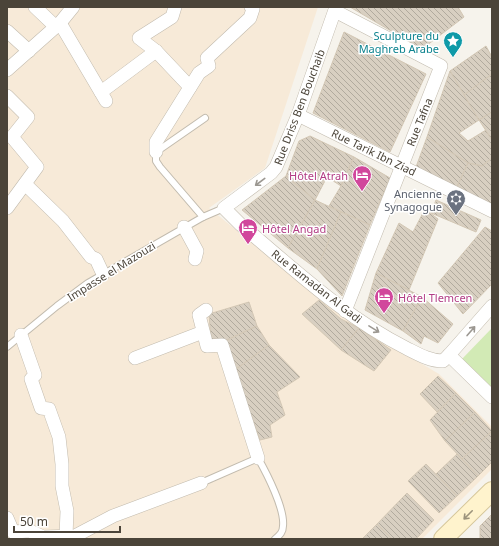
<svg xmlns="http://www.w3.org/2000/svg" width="499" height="546" viewBox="0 0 499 546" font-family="'Noto Sans',sans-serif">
<defs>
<pattern id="building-back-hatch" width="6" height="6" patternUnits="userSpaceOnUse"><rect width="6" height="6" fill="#d8cfc1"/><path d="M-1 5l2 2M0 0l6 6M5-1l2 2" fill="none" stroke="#b1aa9e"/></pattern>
</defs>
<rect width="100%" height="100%" fill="#f6f3ec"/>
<path fill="#f7ead8" d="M7 7H318L265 168 209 208 343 317 439 374 492 427V469L422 539H7Z"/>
<path fill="#d2eab5" d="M492 328V389L462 359Z"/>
<g fill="url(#building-back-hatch)" stroke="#d3c7b4">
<path d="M350 7H458L464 17 422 49Z"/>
<path d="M344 32 426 74 390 152 313 113Z"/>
<path d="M486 46 492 57V74L464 95 450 71Z"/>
<path d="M450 71 479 120 459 133 468 141 486 130 492 140V158L482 166 468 163 427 137Z"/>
<path d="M492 74V112L479 120 464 95Z"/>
<path d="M492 112V140L479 120Z"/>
<path d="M310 136 354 157 341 186 327 177 315 200 286 176 299 141Z"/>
<path d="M427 137 468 163 457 187 416 167Z"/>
<path d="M354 157 390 178 370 225 329 206 341 186Z"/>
<path d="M492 158V207L457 187 468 163 482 166Z"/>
<path d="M286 176 315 200 288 248 242 210Z"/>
<path d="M315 200 341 212 317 269 288 248Z"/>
<path d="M436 200 481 220 476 232 431 213Z"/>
<path d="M425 209 438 219 409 290 376 273 399 223 413 232Z"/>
<path d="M341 212 370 225 342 296 317 269Z"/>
<path d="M485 227 492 231V284L463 314 438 283Z"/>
<path d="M376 273 422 297 403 331 365 310Z"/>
<path d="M422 297 453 324 438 343 424 336 421 344 403 331Z"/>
<path d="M319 300 341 319 359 328 341 350 302 314Z"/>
<path d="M249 302 257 326 225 341H211L209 314Z"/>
<path d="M257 326 269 345 235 370 225 341Z"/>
<path d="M359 328 391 350 374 371 341 350Z"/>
<path d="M269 345 300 377 277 392 285 415 270 425 272 437 260 440 235 370Z"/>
<path d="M438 376 456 393 437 412 420 394Z"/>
<path d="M456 393 475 412 445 441 430 420Z"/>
<path d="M475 412 492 431 462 459 445 441Z"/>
<path d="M492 431V462L478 476 462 459Z"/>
<path d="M457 454 478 476 457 496 436 474Z"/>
<path d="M426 464 457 496 439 513 408 481Z"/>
<path d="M407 493 434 520 416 539H392L377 524Z"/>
<path d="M492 514V539H480V526Z"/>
<path d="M377 524 392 539H362Z"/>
</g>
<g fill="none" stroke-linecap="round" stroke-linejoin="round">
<defs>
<g id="lane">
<path d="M203 217 160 167 156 161V152L205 118"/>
<path d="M7 347 57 306 88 283 203 217 224 208"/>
<path d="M201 483 258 458C267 474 285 509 283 526 283 532 280 535 275 539"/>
</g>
<g id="street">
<path d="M35 7 56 27"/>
<path d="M175 7 172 17 139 38 156 51 190 87"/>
<path d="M336 7 298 115 276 167 271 173 224 208 240 224C293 268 344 317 406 348 418 354 430 361 443 361L449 355 492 306"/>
<path d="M335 11 441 66 345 311"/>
<path d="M60 23 106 101"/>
<path d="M7 31 29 51"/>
<path d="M7 70 60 23 73 7"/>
<path d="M101 92 156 51"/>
<path d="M7 96 28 117 12 137 37 167 7 208"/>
<path d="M298 115 492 211"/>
<path d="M156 152V142L199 73 209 66 207 58 250 18 253 9 251 7"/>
<path d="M25 184 63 221 91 257 96 259 103 274"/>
<path d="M184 227 197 251 195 259"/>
<path d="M206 310 199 315 207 346 222 345 258 458"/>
<path d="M21 335 35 375 31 379 41 408 49 409 59 437 62 464V486L67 511 66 536"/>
<path d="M449 355 492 397"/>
<path d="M135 358 203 332"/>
<path d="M7 518 13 532 30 531 43 537 75 536 113 516 201 483"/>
</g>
<path id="secondary" d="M443 539 492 491"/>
</defs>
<use href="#lane" stroke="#c2bbae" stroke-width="8"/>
<use href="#street" stroke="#c2bbae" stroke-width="14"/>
<use href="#secondary" stroke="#d6c79b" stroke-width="20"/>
<use href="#lane" stroke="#fff" stroke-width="6"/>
<use href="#street" stroke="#fff" stroke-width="13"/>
<use href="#secondary" stroke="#fff3cd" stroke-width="18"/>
</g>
<defs><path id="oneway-shaft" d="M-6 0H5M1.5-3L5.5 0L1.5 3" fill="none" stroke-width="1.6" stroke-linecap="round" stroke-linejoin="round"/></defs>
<g stroke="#9c9892">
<use href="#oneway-shaft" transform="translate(260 182) rotate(143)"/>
<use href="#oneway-shaft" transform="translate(374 329) rotate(32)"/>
<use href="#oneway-shaft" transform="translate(471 331) rotate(-49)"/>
</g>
<use stroke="#9c937c" href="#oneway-shaft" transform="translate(468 515) rotate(135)"/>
<defs>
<symbol id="sight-pin" viewBox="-11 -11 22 30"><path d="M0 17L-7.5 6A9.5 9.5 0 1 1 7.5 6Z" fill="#0f9aa8" stroke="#fff"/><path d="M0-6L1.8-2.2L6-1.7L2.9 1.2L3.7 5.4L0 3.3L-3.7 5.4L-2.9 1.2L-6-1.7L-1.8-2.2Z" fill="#fff"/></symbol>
<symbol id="hotel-pin" viewBox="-11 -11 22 30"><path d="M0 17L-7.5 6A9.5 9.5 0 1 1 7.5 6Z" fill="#d1479c" stroke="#fff"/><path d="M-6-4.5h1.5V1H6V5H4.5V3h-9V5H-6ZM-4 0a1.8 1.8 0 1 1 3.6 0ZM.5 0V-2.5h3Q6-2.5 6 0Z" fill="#fff"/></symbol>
<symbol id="synagogue-pin" viewBox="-11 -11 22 30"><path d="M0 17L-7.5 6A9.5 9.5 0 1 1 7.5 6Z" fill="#6b7280" stroke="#fff"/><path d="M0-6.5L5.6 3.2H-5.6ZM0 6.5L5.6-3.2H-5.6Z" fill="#fff"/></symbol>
</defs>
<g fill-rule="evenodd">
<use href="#sight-pin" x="442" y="30" width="22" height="30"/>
<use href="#hotel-pin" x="351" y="164" width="22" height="30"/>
<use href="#synagogue-pin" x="445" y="188" width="22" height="30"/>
<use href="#hotel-pin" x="237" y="217" width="22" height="30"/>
<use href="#hotel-pin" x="373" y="286" width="22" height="30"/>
</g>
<g text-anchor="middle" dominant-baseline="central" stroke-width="3" stroke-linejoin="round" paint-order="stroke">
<g font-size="11" fill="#0d838f" stroke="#fff" text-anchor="end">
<text x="439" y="35">Sculpture du<tspan x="439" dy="13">Maghreb Arabe</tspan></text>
</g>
<g font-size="11" fill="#4b4439" stroke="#fff">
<text transform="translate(299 107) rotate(-69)">Rue Driss Ben Bouchaib</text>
<text transform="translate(419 122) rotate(-68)">Rue Tafna</text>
<text transform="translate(374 152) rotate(26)">Rue Tarik Ibn Ziad</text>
<text transform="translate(111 271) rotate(-32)">Impasse el Mazouzi</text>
<text transform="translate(317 286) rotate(38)">Rue Ramadan Al Gadi</text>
</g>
<g font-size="11" fill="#b23c85" stroke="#fff" text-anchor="start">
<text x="348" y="175" text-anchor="end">Hôtel Atrah</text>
<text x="262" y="228">Hôtel Angad</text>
<text x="398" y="297">Hôtel Tlemcen</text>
</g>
<g font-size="11" fill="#5b616d" stroke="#fff" text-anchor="end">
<text x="442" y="193">Ancienne<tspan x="442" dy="13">Synagogue</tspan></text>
</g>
</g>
<rect width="499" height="546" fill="none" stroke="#4b4439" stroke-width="16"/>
<path d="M14 526v6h106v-6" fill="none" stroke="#4b4439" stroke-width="2"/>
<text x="20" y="526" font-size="12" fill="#4b4439" stroke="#ffffff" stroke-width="3" paint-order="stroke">50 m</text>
</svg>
